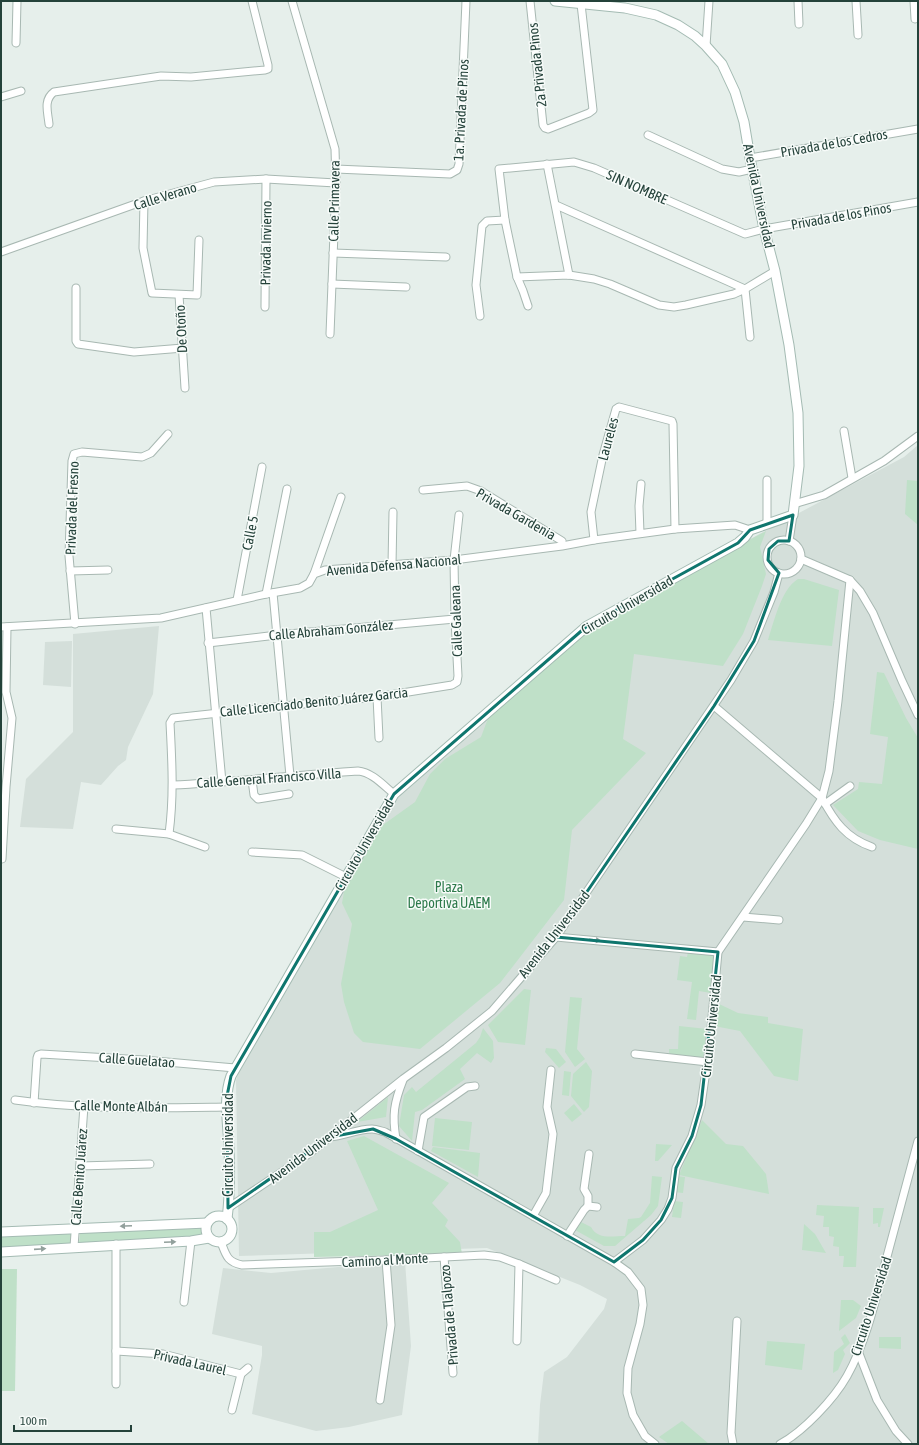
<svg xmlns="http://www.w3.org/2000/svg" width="919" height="1445" viewBox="0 0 919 1445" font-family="'Asap Condensed',sans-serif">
<rect width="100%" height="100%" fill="#e6efeb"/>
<g fill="#d4dfda">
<path d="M918 445V1444H538L540 1405 544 1372 567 1357 604 1309 607 1299 580 1285 487 1248 239 1256 236 1080 238 1074 394 798 583 632 752 538 904 457Z"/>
<path d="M159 626 153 694 128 747 126 760 118 766 101 785 81 782 73 829 20 827 26 779 73 732V634Z"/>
<path d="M72 641 71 687 43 685 45 642Z"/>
<path d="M405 1261 411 1346 402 1415 349 1427 316 1431 252 1414 262 1355V1346L212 1334 223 1268 271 1273Z"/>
</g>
<g fill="#bfe0c8">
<path d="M907 480 918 481V525L905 514Z"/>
<path d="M766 531 760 547 766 574 762 586 743 634 723 666 634 654 623 739 646 753 572 830 564 900 500 983 420 1049 363 1042 354 1033 344 1002 341 984 352 924 342 903 345 886 380 827 415 802 430 774 445 759 481 737 490 713 583 636 632 603Z"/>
<path d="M798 579H804L839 590 832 646 768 640C774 622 781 589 798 579Z"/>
<path d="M877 672 884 673 906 718 918 738V849L880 840 858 831 833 805 858 789 859 782 882 784 888 737 870 734Z"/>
<path d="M688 951 716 955 711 993 699 991 696 1020 687 1019 692 982 677 980 680 956 687 957Z"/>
<path d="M524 989 531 990 525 1045 498 1042 488 1025Z"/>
<path d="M570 997 582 998 577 1049 585 1059 575 1067 565 1052Z"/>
<path d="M717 1003 738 1013 768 1017V1023L803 1029 798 1081 774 1076 740 1031 714 1026Z"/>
<path d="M679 1026 707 1029 703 1058 669 1054V1049H678Z"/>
<path d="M483 1028 493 1041 494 1058 491 1063 477 1053 460 1069 465 1079 422 1110 415 1112 412 1141 399 1126 404 1095 412 1087 416 1092 476 1043 480 1037Z"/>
<path d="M546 1048 556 1049 566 1062 559 1068 545 1052Z"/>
<path d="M586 1062 592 1071 589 1107 584 1112 571 1096 573 1074Z"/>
<path d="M564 1071 571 1072 569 1096 562 1095Z"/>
<path d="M388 1097 386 1117 357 1122Z"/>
<path d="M574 1104 582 1114 572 1122 564 1113Z"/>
<path d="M435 1118 472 1122 469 1150 432 1146Z"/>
<path d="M702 1120 726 1144 743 1146 766 1174 769 1194 679 1175Z"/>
<path d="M364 1136 449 1183 432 1203 448 1220 445 1226 460 1242 462 1254 314 1257V1232H330L378 1210 347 1141Z"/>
<path d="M656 1144 672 1145 658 1161H655Z"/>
<path d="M433 1147 480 1153 478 1177 431 1151Z"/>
<path d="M652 1176 662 1177 658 1206 651 1215 615 1246H604L575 1230 577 1225 581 1222 591 1227C598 1240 612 1236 625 1236L628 1219 639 1218 641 1217 650 1203Z"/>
<path d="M676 1176 685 1177 683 1193 674 1192Z"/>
<path d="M674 1201 683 1202 681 1218 672 1217Z"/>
<path d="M817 1205 859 1207 856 1267H843L844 1256H839V1247L833 1246 834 1237 829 1236V1227H823L824 1216 816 1215Z"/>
<path d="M873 1208H884L880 1227H878V1223L873 1224Z"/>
<path d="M804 1224 815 1234 826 1253 802 1250Z"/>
<path d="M202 1225 203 1237 79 1243 80 1232Z"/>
<path d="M72 1231 70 1245 1 1249V1236Z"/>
<path d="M1 1269H17L15 1391H1Z"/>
<path d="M841 1300H853L861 1306 856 1318 839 1331Z"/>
<path d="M845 1334 850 1343 843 1350 845 1354 838 1370 833 1373 834 1352 844 1344 841 1338Z"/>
<path d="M879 1337H901V1349L879 1348Z"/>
<path d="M767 1341 805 1344 802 1370 765 1365Z"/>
<path d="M682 1421 709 1444H669L659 1437Z"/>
</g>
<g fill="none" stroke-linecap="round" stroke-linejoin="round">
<defs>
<g id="street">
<path d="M292 1 335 149 336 183 330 334"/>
<path d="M530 1 543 125 545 128 548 129 589 113 593 110 581 4"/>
<path d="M798 1 799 24"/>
<path d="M856 1 858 35"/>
<path d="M914 1 915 19"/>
<path d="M16 43 17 1"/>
<path d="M706 46 709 1"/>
<path d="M1 97 21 91"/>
<path d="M49 124C48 113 43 100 54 92L161 76 191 77 265 70 268 69V65L252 1"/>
<path d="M648 135 722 169 739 172 752 169"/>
<path d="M750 158 918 129"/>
<path d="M547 164 569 275"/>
<path d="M336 169 450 174 457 170 459 164 466 1"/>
<path d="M144 201 143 248 152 293 197 295 199 240"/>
<path d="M556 205 745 289 750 337"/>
<path d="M1 252 144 201 214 182 266 179 336 183"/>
<path d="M333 253 446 257"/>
<path d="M517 277 569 275 594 279 610 284 659 305 674 307 686 305 734 294 745 289 775 271"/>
<path d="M332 284 406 287"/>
<path d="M76 288V341L78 344 134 352 183 348"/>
<path d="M179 295 185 388"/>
<path d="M528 306 523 291 517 277 505 220 499 169 574 162 594 168 745 234 764 229 918 202"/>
<path d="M265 307 266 179"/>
<path d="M480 316 476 285 482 226 487 221 505 220"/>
<path d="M844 431 852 478"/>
<path d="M767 480V523"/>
<path d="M423 490 467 486 481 491 562 541"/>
<path d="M794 504 824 495 884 461 918 436"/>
<path d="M640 533 639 506 641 484"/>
<path d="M594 540 591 512 603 455 616 409 619 407 672 421 673 424 675 529"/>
<circle cx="784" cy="557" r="17"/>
<path d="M789 541 793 515"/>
<path d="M801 559 850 580 860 591 873 613 902 681 918 715"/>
<path d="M392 565 393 512"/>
<path d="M70 571 108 570"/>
<path d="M314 574 341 497"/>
<path d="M273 593 290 776"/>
<path d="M266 594 287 489"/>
<path d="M237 600 262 467"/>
<path d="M206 608 222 782"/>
<path d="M75 624 69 556 72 461 74 454 82 452 142 457 151 453 168 434"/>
<path d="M1 627 161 618 266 594 300 588 309 583 314 574 325 570 454 560 562 546 594 540 675 529 735 525 750 530"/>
<path d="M208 643 277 635 455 619"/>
<path d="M377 697 379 738"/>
<path d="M714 706 822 798C834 821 846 838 872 847"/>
<path d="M252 780 254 795 258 799 289 794"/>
<path d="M173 785C235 782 296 775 358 771 372 772 384 786 394 794"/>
<path d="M825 804 850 786"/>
<path d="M116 829 169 834 205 847"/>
<path d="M169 834C174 796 172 761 170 723L173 718 283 706 377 697 452 685 457 682 458 676 455 619 454 560 459 515"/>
<path d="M252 852 302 855 346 877"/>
<path d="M2 859 6 787 12 718 6 692 7 627"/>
<path d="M743 917 779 920"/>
<path d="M556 937 718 952"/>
<path d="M635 1054 708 1062"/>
<path d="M15 1100C85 1110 157 1108 227 1107"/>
<path d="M34 1103 37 1058 38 1055 41 1054 144 1060 235 1068"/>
<path d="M330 1137C344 1136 357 1129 372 1129 376 1129 381 1131 385 1132L614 1262 628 1272 641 1289 643 1305 640 1324 628 1368 627 1393 633 1415 645 1436 655 1444"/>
<path d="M396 1139C392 1115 394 1103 403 1080"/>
<path d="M418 1151 424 1117 467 1087 475 1086"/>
<path d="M80 1166 150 1164"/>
<path d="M588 1206V1196L584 1189 589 1154"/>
<path d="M228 1208 310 1153 403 1079 446 1048 492 1011 556 937 731 680 754 641 774 592 779 573"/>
<path d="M533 1216 546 1193 553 1134 547 1107 551 1070"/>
<path d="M567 1236 584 1210 588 1206 597 1207"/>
<path d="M221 1242C226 1255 227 1262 242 1265L386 1260 484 1255 500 1257 519 1264 556 1280"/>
<path d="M74 1247 84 1106"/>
<path d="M444 1257 453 1373"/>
<path d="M614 1262 643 1240 661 1220 668 1209 672 1198 676 1168 692 1136 701 1105 709 1050 718 952 806 824 822 798 829 771 838 701 850 580"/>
<path d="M184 1302 191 1241"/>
<path d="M517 1341 519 1264"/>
<path d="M116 1351 163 1354 241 1374"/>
<path d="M858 1351 877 1400 896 1431 908 1444"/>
<path d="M116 1384V1244"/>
<path d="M380 1400 391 1325 386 1260"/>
<path d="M232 1410 241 1374 248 1368"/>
<path d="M733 1444 731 1433 737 1321"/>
<path d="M780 1444C803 1432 834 1399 847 1376 866 1342 875 1302 885 1264 896 1223 907 1182 918 1141"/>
</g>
<g id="secondary">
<circle cx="219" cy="1229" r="13"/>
<path d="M227 1219C230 1195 230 1171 229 1147 228 1124 223 1098 231 1076L394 794 587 626 738 543 745 537 750 530 793 515 799 466 798 413 789 345 775 271 764 229 750 158 744 122 735 92 722 64 706 46 695 36 678 25 656 15 625 8 555 1"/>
<path d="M1 1232 207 1223"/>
<path d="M1 1252 191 1241 209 1238"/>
</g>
</defs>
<use href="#street" stroke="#a8b8b2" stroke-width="9"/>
<use href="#secondary" stroke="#a4bbb3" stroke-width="11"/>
<use href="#street" stroke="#fff" stroke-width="7"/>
<use href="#secondary" stroke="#fff" stroke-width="9"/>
</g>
<defs><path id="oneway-solid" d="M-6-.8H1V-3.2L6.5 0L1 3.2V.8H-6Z"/></defs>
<g fill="#92a09c">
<use href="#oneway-solid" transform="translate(595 940) rotate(6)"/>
<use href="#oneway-solid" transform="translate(126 1226) rotate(178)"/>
<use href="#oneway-solid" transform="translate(170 1242) rotate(-3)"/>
<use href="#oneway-solid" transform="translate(40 1249) rotate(-4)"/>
</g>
<path fill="none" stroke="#0f766e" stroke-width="3" stroke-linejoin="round" d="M793 515 789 541H778L769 549 768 560 779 573 754 641 714 706 556 937 718 952 701 1105 692 1136 676 1168 672 1198 661 1220 643 1240 614 1262 396 1139 373 1129 330 1137 228 1208 227 1096 231 1076 394 794 587 626 738 543 750 530Z"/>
<g text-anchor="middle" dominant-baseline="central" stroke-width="3" stroke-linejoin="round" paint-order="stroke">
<g font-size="14" fill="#24423a" stroke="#f7fbf9">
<text transform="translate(537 65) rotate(-96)">2a Privada Pinos</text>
<text transform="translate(461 110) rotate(-87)">1a. Privada de Pinos</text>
<text transform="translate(834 143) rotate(-10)">Privada de los Cedros</text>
<text transform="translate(637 187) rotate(24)">SIN NOMBRE</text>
<text transform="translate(165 196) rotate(-17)">Calle Verano</text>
<text transform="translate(759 196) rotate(78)">Avenida Universidad</text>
<text transform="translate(334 201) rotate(-89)">Calle Primavera</text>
<text transform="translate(841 216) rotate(-10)">Privada de los Pinos</text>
<text transform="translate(266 243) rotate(-89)">Privada Invierno</text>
<text transform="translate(181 329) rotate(-93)">De Otoño</text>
<text transform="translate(608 439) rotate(-75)">Laureles</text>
<text transform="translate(72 508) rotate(-88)">Privada del Fresno</text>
<text transform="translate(516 514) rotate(30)">Privada Gardenia</text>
<text transform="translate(250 533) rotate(-79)">Calle 5</text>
<text transform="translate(394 565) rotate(-5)">Avenida Defensa Nacional</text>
<text transform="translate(627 605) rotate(-30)">Circuito Universidad</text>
<text transform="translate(456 621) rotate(-92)">Calle Galeana</text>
<text transform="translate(331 630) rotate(-5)">Calle Abraham González</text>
<text transform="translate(314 702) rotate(-6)">Calle Licenciado Benito Juárez Garcia</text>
<text transform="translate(269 778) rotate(-4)">Calle General Francisco Villa</text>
<text transform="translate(364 845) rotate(-60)">Circuito Universidad</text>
<text transform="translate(554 934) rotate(-52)">Avenida Universidad</text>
<text transform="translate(711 1026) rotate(-84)">Circuito Universidad</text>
<text transform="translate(137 1060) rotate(4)">Calle Guelatao</text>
<text transform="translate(121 1106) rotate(1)">Calle Monte Albán</text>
<text transform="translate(228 1145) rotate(-90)">Circuito Universidad</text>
<text transform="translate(313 1148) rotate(-37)">Avenida Universidad</text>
<text transform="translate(79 1177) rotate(-86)">Calle Benito Juárez</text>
<text transform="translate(385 1260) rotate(-3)">Camino al Monte</text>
<text transform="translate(871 1306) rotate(-72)">Circuito Universidad</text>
<text transform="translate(449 1315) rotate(-95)">Privada de Tlalpozo</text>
<text transform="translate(190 1362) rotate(13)">Privada Laurel</text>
</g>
<g font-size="14" fill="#2d7a4b" stroke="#f7fbf9">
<text x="449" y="887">Plaza<tspan x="449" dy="16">Deportiva UAEM</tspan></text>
</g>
</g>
<rect width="919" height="1445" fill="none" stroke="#24423a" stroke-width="4"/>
<path d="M14 1425v6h117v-6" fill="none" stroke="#24423a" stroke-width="2"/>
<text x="20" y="1425" font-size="12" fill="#24423a" stroke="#f7fbf9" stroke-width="3" paint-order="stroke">100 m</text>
</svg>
